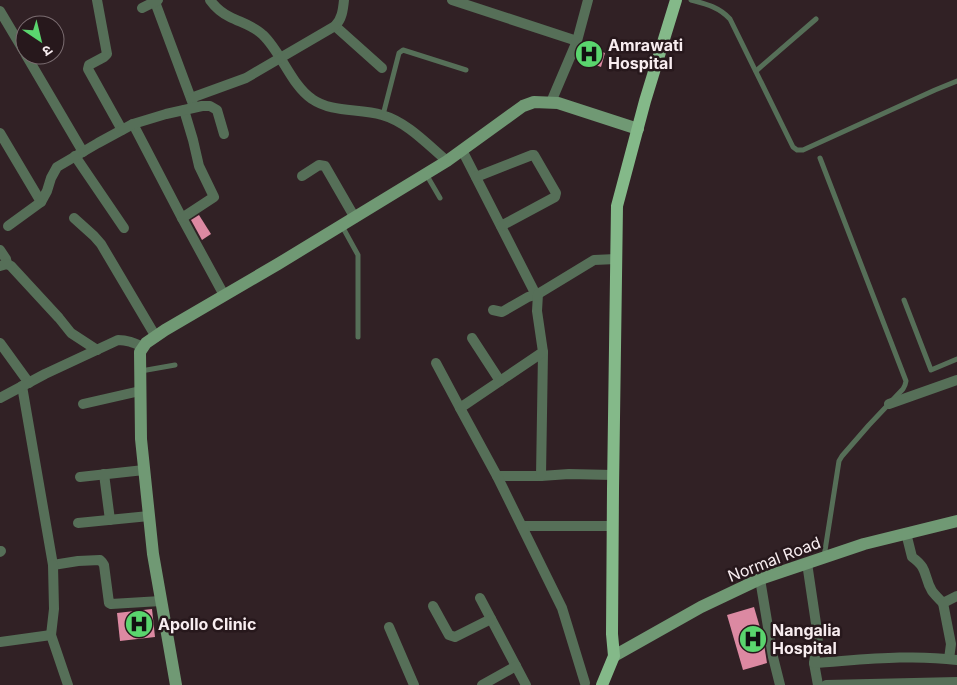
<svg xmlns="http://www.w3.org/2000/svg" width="957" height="685" viewBox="0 0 957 685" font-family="Inter,'Noto Sans Devanagari',sans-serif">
<rect width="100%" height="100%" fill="#312125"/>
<g fill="#dc89a2">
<path d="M583 45 605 53 601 67 577 58Z"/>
<path d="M199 215 211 234 202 240 191 220Z"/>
<path d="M754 607 763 638 767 663 743 670 727 615Z"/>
<path d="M152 609 155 637 120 641 117 613Z"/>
</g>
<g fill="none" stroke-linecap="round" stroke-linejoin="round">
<g stroke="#566f58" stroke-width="5">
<path d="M691 0C706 4 719 7 730 19L793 147 797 150H803L935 90 957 81"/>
<path d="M756 71 816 19"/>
<path d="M383 115 399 53 403 50 466 70"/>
<path d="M820 158 906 381 905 385 903 389 869 425 842 456 839 461 824 557"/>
<path d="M426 174 440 198"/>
<path d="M342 226 358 255V337"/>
<path d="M904 300 931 370 957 359"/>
<path d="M141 371 175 365"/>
</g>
<g stroke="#566f58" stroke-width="10">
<path d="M97 0 107 54 104 57 89 65 88 69 122 130"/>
<path d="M210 0C215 7 222 13 230 17 242 23 254 26 263 35 281 52 292 86 312 99 332 113 359 108 382 115 407 122 427 144 447 161"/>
<path d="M452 0 577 41"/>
<path d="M155 2 193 104"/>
<path d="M142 8 158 0"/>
<path d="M0 11 25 53"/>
<path d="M335 26 382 68"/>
<path d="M26 55 83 152"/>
<path d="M191 98 246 78 335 26C342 19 343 10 344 0"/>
<path d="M551 102 577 41 588 0"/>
<path d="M133 124 182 218 224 295"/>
<path d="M0 133 41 202"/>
<path d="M462 150 534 291 538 294 528 297 502 312 493 310"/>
<path d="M75 156 124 228"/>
<path d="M302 176 319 165 325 166 355 218"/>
<path d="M476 177 532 155H534L556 193 555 197 501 226"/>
<path d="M74 218 94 236 101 244 156 337"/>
<path d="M182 218 214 197 199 166 193 140 184 110"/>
<path d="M8 226 41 202 47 191 51 178 57 167 98 143 133 124 166 114 202 106H210L217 110 224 134"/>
<path d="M0 250 6 259 7 264"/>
<path d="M0 266 7 264 11 266 59 318 71 333 97 350"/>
<path d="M472 338 500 381"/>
<path d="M0 343 29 383"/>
<path d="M436 363 460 408"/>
<path d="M22 386 53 565 78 561 100 560 102 562 104 565 109 603 111 604 161 601"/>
<path d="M0 398 45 374 118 340C128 340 134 343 143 347"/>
<path d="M83 404 140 391"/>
<path d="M889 404 957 380"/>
<path d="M104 474 110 520"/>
<path d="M497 476H541L569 474 613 475"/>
<path d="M541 476 543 352"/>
<path d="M80 477 144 470"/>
<path d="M78 523 149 516"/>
<path d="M522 526H612"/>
<path d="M906 533 912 557C929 569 923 576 932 591 935 595 939 599 943 603L957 596"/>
<path d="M0 552 1 551"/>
<path d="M807 563 818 637 814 663 818 685"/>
<path d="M53 565 54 609 51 635 68 685"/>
<path d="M760 579 773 657 780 685"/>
<path d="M480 598 526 685"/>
<path d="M943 603 951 644 949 659"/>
<path d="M433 606 449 635 455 637 491 619"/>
<path d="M389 627 414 685"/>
<path d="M0 642 51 635"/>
<path d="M814 663C861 660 910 654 957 660"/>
<path d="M585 683 562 608 497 476 460 408 543 352 537 311 538 294 594 260 616 259"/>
<path d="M482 685 516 666"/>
<path d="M826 685 957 682"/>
</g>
<g stroke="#709974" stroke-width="12">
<path d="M614 656 701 607 760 579 864 544 957 521"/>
<path d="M176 685 153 554 141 439 140 352 146 343 165 330 278 264 447 161 523 106 534 102 558 103 638 129"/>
</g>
<path stroke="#84b989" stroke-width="12" d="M602 685 614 656 612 634 613 489 617 206 645 101 676 0"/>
</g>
<defs>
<symbol id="hospital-disc" viewBox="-11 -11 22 22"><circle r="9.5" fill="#5ad56e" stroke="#27181c"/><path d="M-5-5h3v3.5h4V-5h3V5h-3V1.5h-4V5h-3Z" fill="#111"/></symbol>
</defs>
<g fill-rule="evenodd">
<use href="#hospital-disc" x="573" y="38" width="32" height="32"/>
<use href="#hospital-disc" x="123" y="608" width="32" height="32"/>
<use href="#hospital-disc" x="737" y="623" width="32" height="32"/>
</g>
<g text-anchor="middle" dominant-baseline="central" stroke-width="5" stroke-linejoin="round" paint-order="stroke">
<g font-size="16" font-weight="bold" fill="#f8edf0" stroke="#27181c" text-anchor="start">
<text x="608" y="45">Amrawati<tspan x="608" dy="18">Hospital</tspan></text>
<text x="158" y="624">Apollo Clinic</text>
<text x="772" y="630">Nangalia<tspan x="772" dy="18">Hospital</tspan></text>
</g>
<g font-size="16" fill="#f8edf0" stroke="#27181c">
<text transform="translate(774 559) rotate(-21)">Normal Road</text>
</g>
</g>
<g transform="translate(40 40) rotate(145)"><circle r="24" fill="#27181c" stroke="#7b6d71"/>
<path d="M0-4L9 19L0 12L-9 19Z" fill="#5ad56e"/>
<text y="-8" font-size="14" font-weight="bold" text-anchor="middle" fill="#f8edf0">उ</text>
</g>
</svg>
